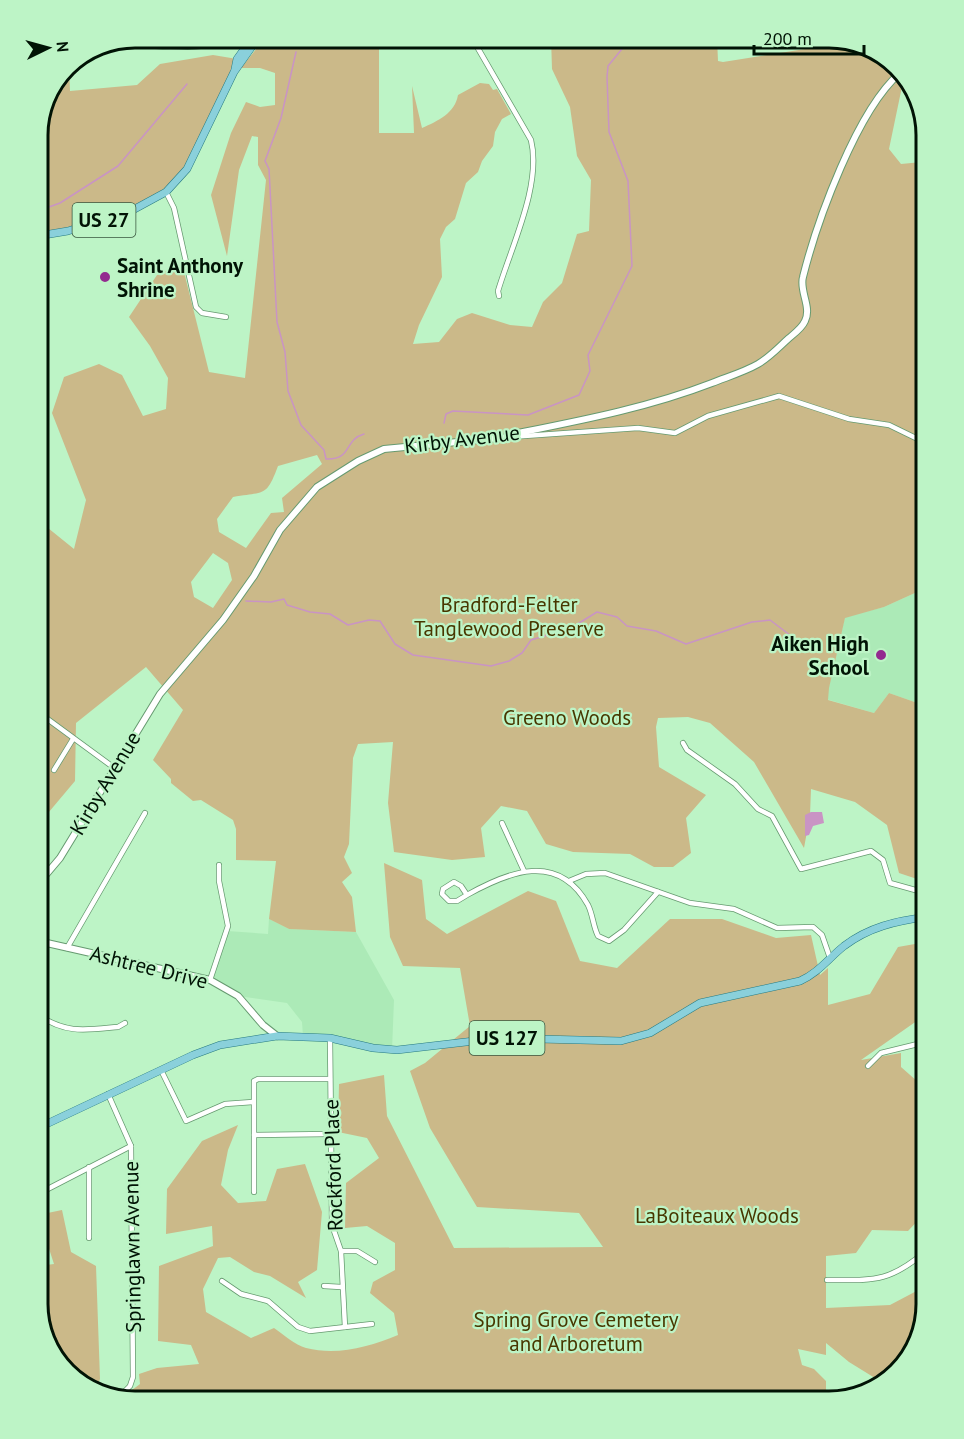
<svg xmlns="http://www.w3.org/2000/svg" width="964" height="1439" viewBox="0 0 964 1439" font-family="'PT Sans',sans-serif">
<rect width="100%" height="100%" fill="#bdf4c6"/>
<g fill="#aceab7">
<path d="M926 588V706L889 693 874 713 826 699 845 617 884 607Z"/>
<path d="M269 919 289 929 356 932 394 1000 392 1050 303 1036 302 1022 287 1003 238 996 210 980 227 931 268 934Z"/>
</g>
<g fill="#cbb989" fill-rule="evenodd">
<path d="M265 38H379V133H414L412 86 422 128C438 121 455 113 458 95L480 83 489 84 493 90 497 89 511 114 502 119 495 132 493 146 482 161 478 172 466 183 455 219 446 227 440 239 442 277 419 325 413 344 439 342 457 319 472 313 510 325 532 327 543 302 562 283 577 234 589 231 591 180 577 156 570 107 552 69 551 38H717L718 61 723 62 850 42 878 51 904 77 889 149 901 164 922 162 926 158V588L884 607 845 618 829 688 828 700 874 713 889 693 926 706V882L899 873 887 825 855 802 811 789 810 815 804 848 754 762 710 723 688 717 658 718 656 727 659 767 706 795 686 818 691 853 673 867H654L630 854 573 852 546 844 527 811 501 806 481 828 485 857 452 860 394 852 388 803 393 742 358 744 353 758 349 844 344 857 352 873 342 882 352 897 356 932 289 929 269 919 276 861 236 860V829L233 820 201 800 193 801 171 783V779L153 760 183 710 146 667 76 723 75 781 38 825V531L48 528 74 549 86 500 52 413 64 377 99 364 122 375 143 416 166 409 168 378 150 346 129 317 157 275 182 264 209 372 245 378 266 180 258 165V137L252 136 239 170 227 256 211 195 231 133 246 102 260 107 275 105V73L260 68H241ZM317 455 322 464 282 498 284 512 271 513 246 548 219 532 217 519 233 497C265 491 266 498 278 466ZM213 553 228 563 232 580 213 608 194 597 191 582Z"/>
<path d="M213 55 237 59 234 72 181 177 145 205 38 236V129L66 66 69 65 70 91 137 85 160 64Z"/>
<path d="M384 863 422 880 426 919 447 934 528 891 556 901 580 961 617 968 670 919H722L776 938 811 935 820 975 828 968V1005L870 994 898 947 926 942V1017L921 1018 861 1060 901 1053V1067L926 1089V1212L908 1231 872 1230 856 1253 826 1256V1308L890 1305 926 1286V1305L913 1353 883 1383 849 1362 826 1343V1355L798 1349 802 1365 814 1369 826 1381V1390H871L830 1401H129L120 1399 140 1384 139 1374 157 1368 199 1364 191 1345 158 1341 159 1266 213 1246 212 1226 166 1234 167 1189 202 1141 238 1125 228 1150 221 1185 238 1203 266 1201 277 1169 305 1164 322 1212 317 1270 298 1282 306 1298 270 1276 254 1272 230 1257 218 1258 203 1289 206 1312 251 1338 274 1328C283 1334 295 1345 306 1348 337 1356 369 1347 398 1335L394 1313 370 1293 373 1282 395 1270V1243L367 1226 345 1228 346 1183 379 1158 367 1138 338 1132 339 1084 384 1075 387 1116 454 1248 603 1247 579 1213 477 1207 430 1128 410 1071 425 1063 470 1026 460 968 403 966 390 937Z"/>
<path d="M62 1210 71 1252 96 1266 100 1379 95 1391 86 1388 50 1353 38 1304V1266L54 1264 38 1215Z"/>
</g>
<path fill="#c994c4" d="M811 812H822L824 823 813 826 809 835 805 836V815Z"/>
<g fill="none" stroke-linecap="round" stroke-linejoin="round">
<g stroke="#c994c4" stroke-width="1.5">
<path d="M296 52 281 118 265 161 269 169 277 322 285 352 288 391 301 425 324 450 326 459C353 460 343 440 364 434"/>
<path d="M38 211 60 203 118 166 187 84"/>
<path d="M444 423 446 414 453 411 528 415 579 395 590 371 588 355 632 266 628 181 609 132 607 77 608 66 631 38"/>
<path d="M246 601 271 602 284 599 287 605 310 612 330 614 348 625 369 620 380 621 395 644 413 655 491 666 509 661 522 653 531 640 571 628 597 612 617 617 627 626 656 631 686 644 752 622 770 620 803 645 821 647"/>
</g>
<defs>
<g id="street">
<path d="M472 38 531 140C542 185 511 247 498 291L499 296"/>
<path d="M126 41C148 48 210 51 228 38"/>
<path d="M166 192 174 208 196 307 202 313 226 317"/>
<path d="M510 437 638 428 675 433 708 416 779 396 849 419 889 425 926 443"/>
<path d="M38 712 113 767"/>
<path d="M683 743 687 750 735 784 758 809 772 816 801 869 871 851 883 860 890 883 926 893"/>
<path d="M54 770 73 739"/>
<path d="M502 823 524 871"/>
<path d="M569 881 586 874 605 873 690 903 734 909 777 928 813 927 822 935 830 958"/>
<path d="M467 895 457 901H449L442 894 443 889 454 882 461 886 467 895C508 872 558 851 588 905 593 915 593 926 598 936L609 941 624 930 658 892"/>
<path d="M67 948 145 813"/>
<path d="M210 980 228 926 219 881V865"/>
<path d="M38 1015C67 1034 85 1030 118 1027L125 1023"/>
<path d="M330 1038 332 1225 341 1251 345 1327"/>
<path d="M868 1066 881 1053 926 1042"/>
<path d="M161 1070 186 1121 225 1104 253 1102"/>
<path d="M108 1094 131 1146 133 1377 130 1386 118 1398"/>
<path d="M254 1135 330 1134"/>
<path d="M89 1167V1238"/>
<path d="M254 1192V1081L258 1079H330"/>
<path d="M38 1194 131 1146"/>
<path d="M341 1251H357L375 1262"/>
<path d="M827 1280C873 1280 889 1283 926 1251"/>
<path d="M222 1281 241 1294 268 1301 298 1327 310 1331 372 1324"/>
<path d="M324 1286 341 1287"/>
</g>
<g id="secondary">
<path d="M38 884 60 858 160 694 223 620 254 576 280 530 317 487 358 461 384 449 510 437 518 433C583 420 650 407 712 383 727 377 744 372 758 364 770 357 779 347 789 338 795 333 802 328 805 321 812 307 799 291 803 277 817 221 857 110 900 73"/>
<path d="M38 941 210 980 238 996 263 1025 277 1036"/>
</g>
<g id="primary">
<path d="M235 69 237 59 252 38"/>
<path d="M38 236 68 231 131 211 166 192 187 169 234 72 258 38"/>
<path d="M38 1128 193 1055 220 1045 277 1036 330 1038 373 1048 397 1050 500 1038 621 1041 650 1033 700 1003 800 981C818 973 829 958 844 946 869 927 896 921 926 917"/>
</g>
</defs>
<use href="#street" stroke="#669a70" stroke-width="6"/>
<use href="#secondary" stroke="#669a70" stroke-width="8"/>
<use href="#primary" stroke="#277a80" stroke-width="8"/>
<use href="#street" stroke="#fff" stroke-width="4.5"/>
<use href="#secondary" stroke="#fff" stroke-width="6"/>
<use href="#primary" stroke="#8ad0db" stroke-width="7"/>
</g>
<g fill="#932a8f" stroke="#bdf4c6" stroke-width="2">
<circle cx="105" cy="277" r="6"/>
<circle cx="881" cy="655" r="6"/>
</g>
<g text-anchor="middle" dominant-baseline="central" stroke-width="4.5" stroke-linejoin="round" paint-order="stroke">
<g fill="#bdf4c6" stroke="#39563f" stroke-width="1.5">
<rect x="72.5" y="203" width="63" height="34" rx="4.5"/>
<rect x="469.5" y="1021" width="75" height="34" rx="4.5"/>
</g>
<g font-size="20" font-weight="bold" fill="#011305">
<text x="104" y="220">US 27</text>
<text x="507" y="1038">US 127</text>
</g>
<g font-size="21" font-weight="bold" fill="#011305" stroke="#bdf4c6" text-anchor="start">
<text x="117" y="265">Saint Anthony<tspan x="117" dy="24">Shrine</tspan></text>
<text x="869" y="643" text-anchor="end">Aiken High<tspan x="869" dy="24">School</tspan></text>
</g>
<g font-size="21" fill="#011305" stroke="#bdf4c6">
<text transform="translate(462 439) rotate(-7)">Kirby Avenue</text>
<text transform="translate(105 783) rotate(-59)">Kirby Avenue</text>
<text transform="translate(149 967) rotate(14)">Ashtree Drive</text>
<text transform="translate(333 1165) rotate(-92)">Rockford Place</text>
<text transform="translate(132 1247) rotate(-91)">Springlawn Avenue</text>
</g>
<g font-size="21" fill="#483700" stroke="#bdf4c6">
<text x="509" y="604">Bradford-Felter<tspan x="509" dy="24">Tanglewood Preserve</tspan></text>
<text x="567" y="717">Greeno Woods</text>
<text x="717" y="1215">LaBoiteaux Woods</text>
<text x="576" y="1319">Spring Grove Cemetery<tspan x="576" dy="24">and Arboretum</tspan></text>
</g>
</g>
<path d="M0 0H964V1439H0ZM135 48H829A87 87 0 0 1 916 135V1304A87 87 0 0 1 829 1391H135A87 87 0 0 1 48 1304V135A87 87 0 0 1 135 48Z" fill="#bdf4c6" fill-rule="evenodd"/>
<path fill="none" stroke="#011305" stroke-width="3" d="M135 48H829A87 87 0 0 1 916 135V1304A87 87 0 0 1 829 1391H135A87 87 0 0 1 48 1304V135A87 87 0 0 1 135 48Z"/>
<g transform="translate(48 48) rotate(85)" stroke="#bdf4c6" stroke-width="4.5" paint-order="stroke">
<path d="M0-4.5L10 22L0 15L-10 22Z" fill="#011305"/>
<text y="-9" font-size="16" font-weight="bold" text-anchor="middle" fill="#011305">N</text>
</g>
<path d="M754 45v9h110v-9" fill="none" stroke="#011305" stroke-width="3"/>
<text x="763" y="45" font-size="18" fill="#011305" stroke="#bdf4c6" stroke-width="4.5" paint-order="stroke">200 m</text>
</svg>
